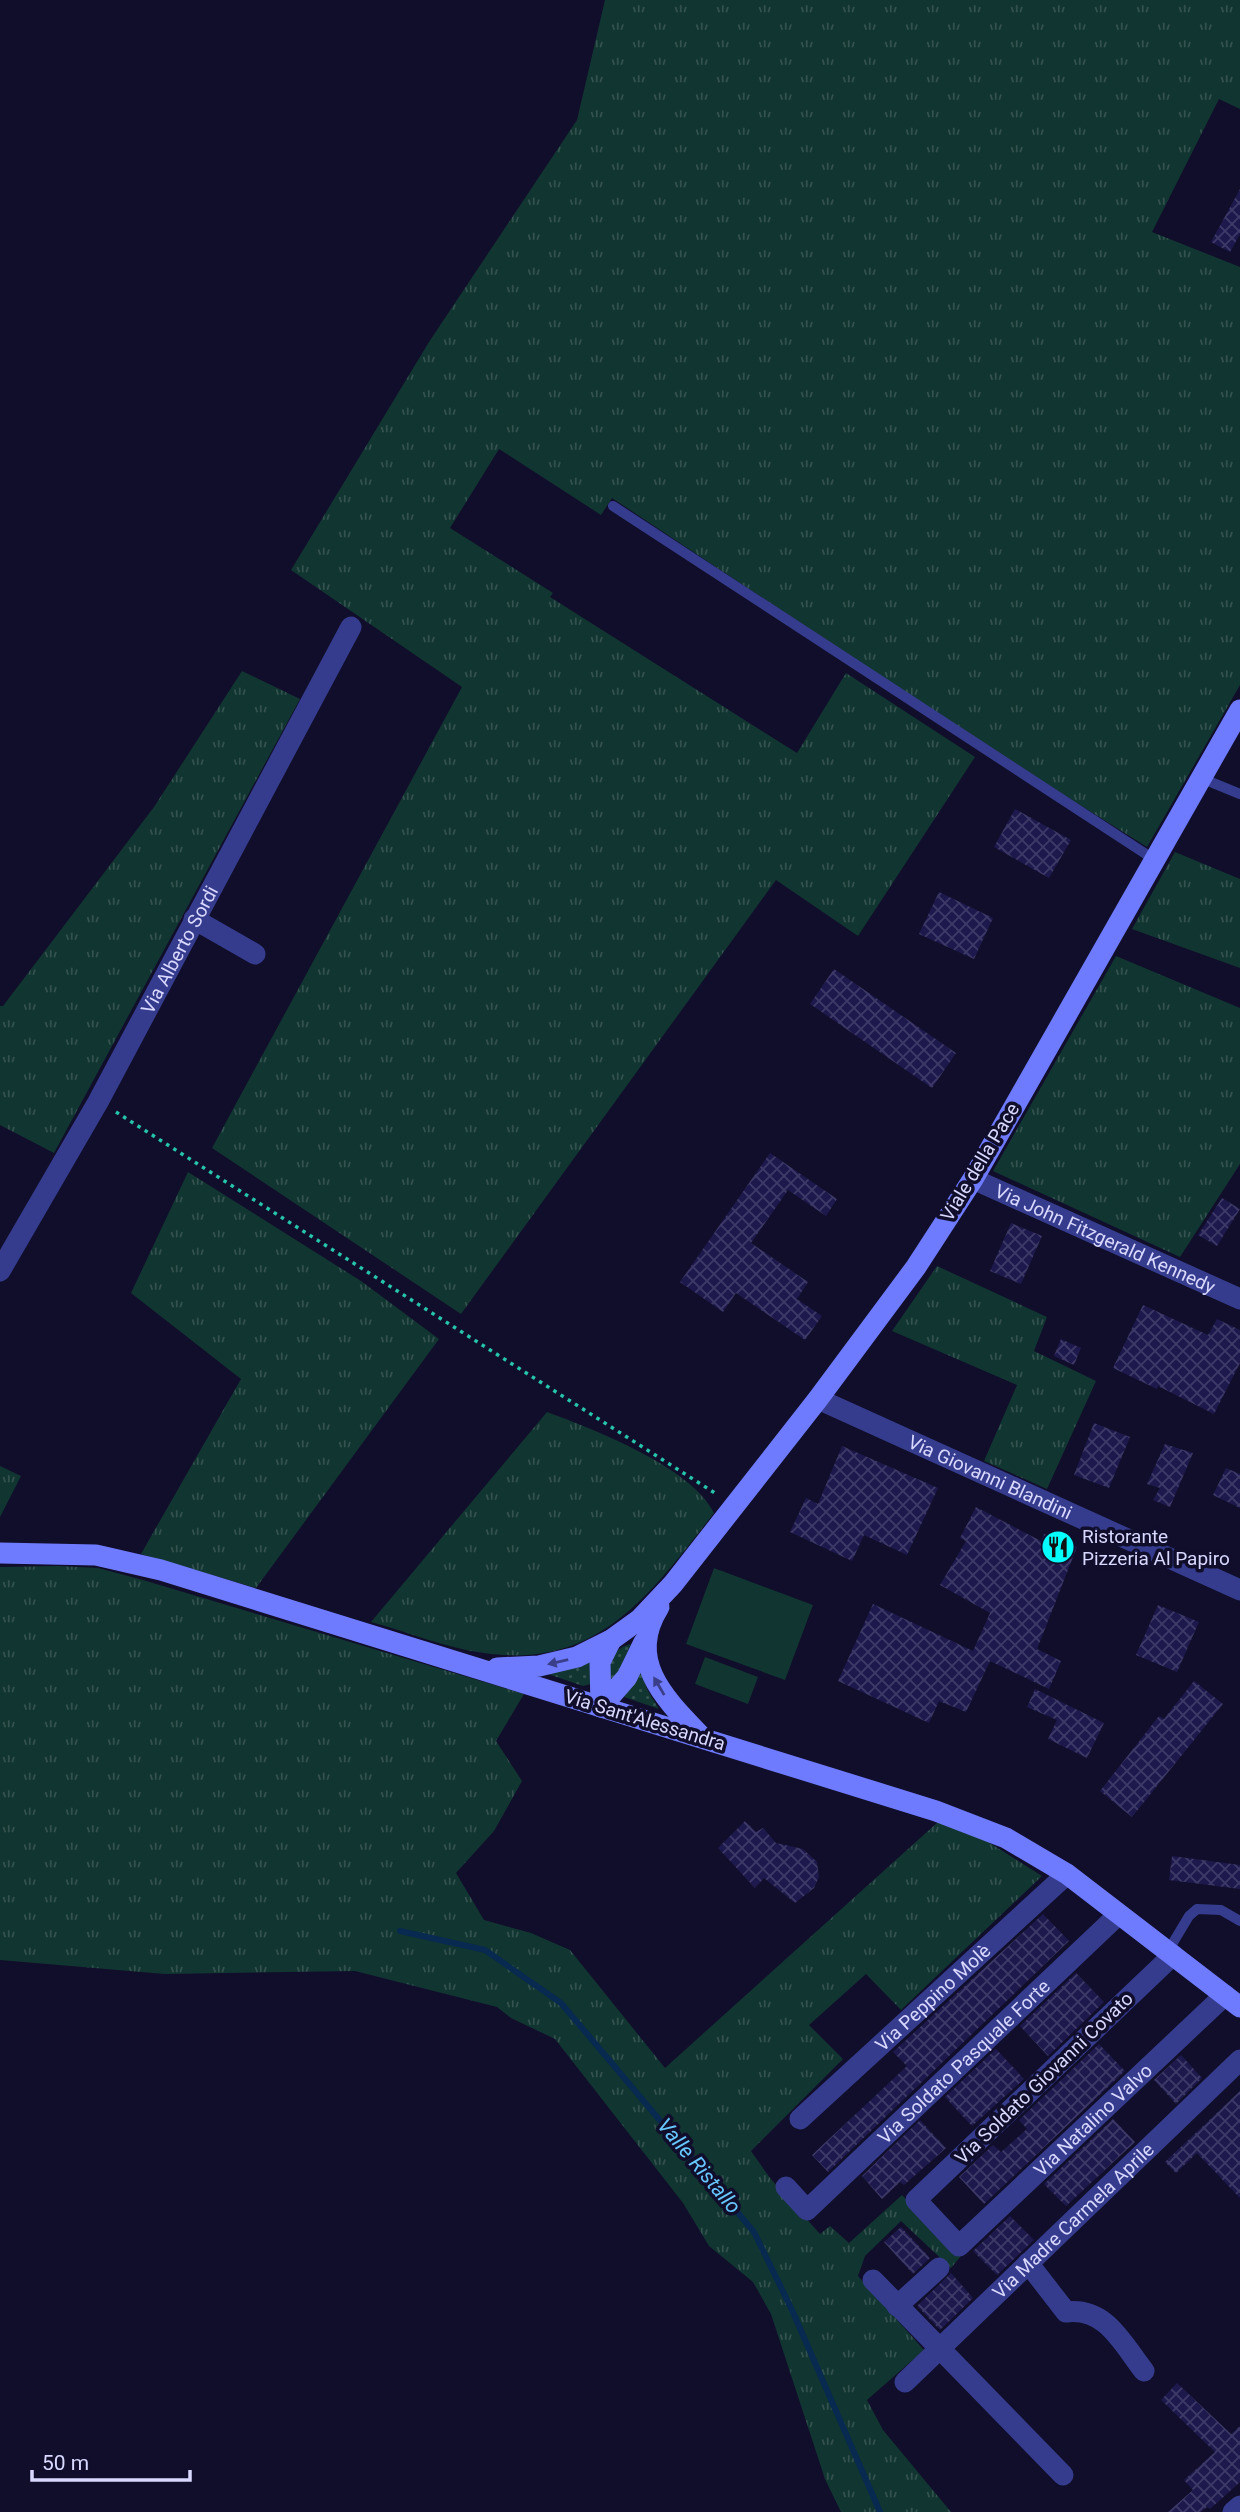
<svg xmlns="http://www.w3.org/2000/svg" width="1240" height="2512" viewBox="0 0 1240 2512" font-family="Roboto,sans-serif">
<defs>
<pattern id="grass-tufts" width="24" height="20" patternUnits="userSpaceOnUse" patternTransform="scale(1.75)"><rect width="24" height="20" fill="#113530"/><path d="M3 7l-1-3M5 7V3M7 7l1-3M15 17l-1-3M17 17v-4M19 17l1-3" fill="none" stroke="#33524f"/></pattern>
<pattern id="garden-dots" width="8" height="8" patternUnits="userSpaceOnUse" patternTransform="scale(1.75)"><rect width="8" height="8" fill="#113530"/><path d="M2 2h.1M6 6h.1" fill="none" stroke="#33524f" stroke-width="1.8" stroke-linecap="round"/></pattern>
<pattern id="building-cross-hatch" width="8" height="8" patternUnits="userSpaceOnUse" patternTransform="scale(1.75)"><rect width="8" height="8" fill="#1e194d"/><path d="M0 0l8 8M0 8l8-8" fill="none" stroke="#3e3a68"/></pattern>
</defs>
<rect width="100%" height="100%" fill="#100e2b"/>
<g fill="url(#grass-tufts)">
<path d="M605 0H1240V109L1219 99 1152 232 1240 267V685L1147 847 984 745 612 498 601 515 499 449 450 528 553 593 550 597 797 753 846 673 975 757 858 936 776 880 461 1314 212 1148 462 687 291 570 429 342 577 120Z"/>
<path d="M242 671 300 699 54 1153 0 1125V1006H3L154 807Z"/>
<path d="M1175 852 1240 879V968L1132 929Z"/>
<path d="M1116 956 1240 1008V1164L1180 1257 993 1171Z"/>
<path d="M188 1172 361 1281 439 1339 256 1588 141 1554 241 1379 131 1293Z"/>
<path d="M937 1266 1047 1317 1034 1351 1096 1381 1047 1489 984 1461 1017 1385 892 1331Z"/>
<path d="M547 1412C593 1429 692 1467 714 1513 651 1593 599 1670 484 1653 446 1648 408 1632 371 1622Z"/>
<path d="M0 1466 21 1476 0 1517Z"/>
<path d="M58 1566 98 1568 143 1580 524 1694 496 1741 522 1781 494 1831 456 1873 484 1920 531 1933 570 1950 665 2068 938 1822 982 1838 1042 1876 901 2010 866 1974 809 2025 843 2059 751 2151 770 2178 820 2234 830 2226 849 2243 902 2195 961 2256 951 2268 901 2221 865 2256 858 2276 924 2350 867 2400 883 2430 951 2512H841L825 2479 771 2314 753 2282 709 2246 683 2203 555 2039 511 2018 497 2007 355 1971 165 1974 0 1960V1567Z"/>
</g>
<g fill="#113530">
<path d="M714 1568 813 1605 785 1680 686 1644Z"/>
<path d="M705 1657 758 1677 748 1704 695 1684Z"/>
</g>
<g fill="url(#garden-dots)">
<path d="M631 1644 615 1680 608 1683C609 1664 610 1649 631 1644Z"/>
<path d="M587 1661 592 1664 591 1684 583 1686 545 1673 571 1669Z"/>
<path d="M641 1669 647 1689 659 1709 624 1697Z"/>
</g>
<g fill="none" stroke-linecap="round" stroke-linejoin="round">
<path stroke="#082a50" stroke-width="6" d="M400 1931 485 1950 561 2003 754 2232 792 2310 880 2512"/>
</g>
<g fill="url(#building-cross-hatch)">
<path d="M1240 189V234L1230 252 1211 242Z"/>
<path d="M1015 809 1071 840 1049 878 994 847Z"/>
<path d="M939 892 993 918 974 959 919 934Z"/>
<path d="M834 969 956 1053 932 1088 810 1004Z"/>
<path d="M770 1153 837 1199 826 1216 788 1190 751 1243 808 1282 797 1299 822 1316 805 1340 736 1293 723 1312 680 1282Z"/>
<path d="M1222 1198 1240 1209 1217 1246 1198 1235Z"/>
<path d="M1011 1223 1042 1236 1021 1284 990 1271Z"/>
<path d="M1143 1305 1208 1335 1217 1319 1240 1330V1363L1214 1414 1158 1386 1157 1389 1113 1368Z"/>
<path d="M1061 1339 1081 1348 1074 1365 1054 1356Z"/>
<path d="M1094 1423 1130 1437 1109 1488 1074 1475Z"/>
<path d="M1165 1444 1193 1453 1170 1507 1153 1500 1160 1488 1147 1484Z"/>
<path d="M842 1446 938 1488 907 1555 864 1535 852 1561 790 1532 806 1498 818 1504Z"/>
<path d="M1226 1468 1240 1474V1508L1213 1495Z"/>
<path d="M976 1507 1041 1541 1044 1534 1077 1547 1037 1649 1061 1661 1049 1689 990 1661 966 1712 939 1701 929 1723 838 1681 873 1604 973 1651 990 1613 940 1585 966 1541 960 1538Z"/>
<path d="M1158 1605 1199 1622 1177 1672 1136 1655Z"/>
<path d="M1194 1681 1223 1704 1132 1817 1100 1791 1159 1716 1164 1719Z"/>
<path d="M1035 1689 1104 1723 1087 1758 1048 1739 1057 1720 1027 1707Z"/>
<path d="M745 1821 756 1832 763 1828 776 1843 803 1849 817 1862 819 1877 814 1888 795 1903 764 1878 755 1888 718 1848Z"/>
<path d="M1172 1856 1240 1865V1889L1169 1880Z"/>
<path d="M1043 1914 1069 1941 828 2172 812 2155 907 2066 893 2052Z"/>
<path d="M1076 1973 1104 2002 1048 2056 1020 2026Z"/>
<path d="M1099 2044 1125 2071 984 2204 959 2177 993 2145 1001 2152 1027 2129 1019 2120Z"/>
<path d="M996 2049 1024 2079 972 2126 945 2097Z"/>
<path d="M1181 2055 1202 2078 1176 2104 1154 2080Z"/>
<path d="M1240 2091V2198L1197 2153 1176 2173 1165 2162Z"/>
<path d="M1113 2119 1135 2142 1066 2206 1044 2184Z"/>
<path d="M920 2120 946 2148 904 2185 900 2182 882 2199 862 2176Z"/>
<path d="M1010 2216 1034 2240 997 2275 973 2251Z"/>
<path d="M901 2227 930 2258 913 2274 884 2242Z"/>
<path d="M951 2273 973 2298 940 2330 917 2306Z"/>
<path d="M1177 2383 1231 2434 1240 2426V2482L1210 2509 1207 2507 1201 2512H1168L1193 2490 1184 2480 1215 2452 1161 2400Z"/>
</g>
<g fill="none" stroke-linecap="round" stroke-linejoin="round">
<path stroke="#26c5ab" stroke-width="3.5" stroke-dasharray="3.5 5" stroke-linecap="butt" d="M116 1112 718 1495"/>
<g stroke="#363c8d" stroke-width="10">
<path d="M613 506 1155 860"/>
<path d="M1201 778 1240 794"/>
<path d="M1168 1951 1189 1916 1197 1909 1221 1910 1240 1921"/>
</g>
<g stroke="#363c8d" stroke-width="21">
<path d="M194 919 255 954"/>
<path id="s1" d="M973 1179 1240 1299"/>
<path id="s2" d="M0 1271 98 1102 351 627"/>
<path id="s3" d="M818 1399 1240 1590"/>
<path id="s4" d="M1173 1955 916 2200 959 2246 1225 1995"/>
<path id="s5" d="M800 2119 1067 1874"/>
<path id="s6" d="M786 2187 807 2210 1118 1915"/>
<path d="M1028 2263 1066 2312C1106 2307 1122 2343 1144 2371"/>
<path d="M873 2280 1063 2475"/>
<path d="M897 2306 939 2268"/>
<path id="s7" d="M905 2382 1240 2060"/>
<path d="M1233 2512 1240 2506"/>
</g>
<g stroke="#6f7bff" stroke-width="21">
<path d="M0 1553 96 1555 161 1570 936 1811 1006 1838 1067 1874 1240 2007"/>
<path d="M659 1607C626 1660 663 1697 700 1735"/>
<path d="M497 1668 539 1666 577 1657 611 1640 640 1619 673 1584 818 1399 916 1267 973 1179 1240 710"/>
<path d="M601 1707 627 1677 644 1642"/>
<path d="M601 1707 600 1662 611 1640"/>
</g>
</g>
<defs><path id="oneway-solid" d="M-6-.8H1V-3.2L6.5 0L1 3.2V.8H-6Z" transform="scale(1.75)"/></defs>
<g fill="#3b3f8a">
<use href="#oneway-solid" transform="translate(558 1662) rotate(167)"/>
<use href="#oneway-solid" transform="translate(659 1686) rotate(-120)"/>
</g>
<defs>
<symbol id="restaurant-disc" viewBox="-11 -11 22 22"><circle r="9.5" fill="#04fffe" stroke="#100e2b"/><path d="M-5-6h1v4h1v-4h1v4h1v-4h1v5L-1.5 .5V6h-2V.5L-5-1ZM5-6V6H3V1.5H1.5Q1.5-4 5-6Z" fill="#111"/></symbol>
</defs>
<g fill-rule="evenodd">
<use href="#restaurant-disc" x="1039" y="1528" width="38" height="38"/>
</g>
<g text-anchor="middle" dominant-baseline="central" stroke-width="7" stroke-linejoin="round" paint-order="stroke">
<g font-size="19" fill="#d9d8ff" stroke="#100e2b">
<text stroke="none"><textPath href="#s2" startOffset="368">Via Alberto Sordi</textPath></text>
<text transform="translate(980 1162) rotate(-59)">Viale della Pace</text>
<text stroke="none"><textPath href="#s1" startOffset="145">Via John Fitzgerald Kennedy</textPath></text>
<text stroke="none"><textPath href="#s3" startOffset="189">Via Giovanni Blandini</textPath></text>
<text transform="translate(645 1720) rotate(17)">Via Sant'Alessandra</text>
<text stroke="none"><textPath href="#s5" startOffset="180">Via Peppino Molè</textPath></text>
<text stroke="none"><textPath href="#s6" startOffset="247">Via Soldato Pasquale Forte</textPath></text>
<text transform="translate(1044 2078) rotate(-44)">Via Soldato Giovanni Covato</text>
<text stroke="none"><textPath href="#s4" startOffset="602">Via Natalino Valvo</textPath></text>
<text stroke="none"><textPath href="#s7" startOffset="233">Via Madre Carmela Aprile</textPath></text>
</g>
<g font-size="19" fill="#d9d8ff" stroke="#100e2b" text-anchor="start">
<text x="1082" y="1536">Ristorante<tspan x="1082" dy="22">Pizzeria Al Papiro</tspan></text>
</g>
<g font-size="21" font-style="italic" fill="#66c8ff" stroke="#100e2b">
<text transform="translate(699 2166) rotate(50)">Valle Ristallo</text>
</g>
</g>
<path d="M32 2470v10h158v-10" fill="none" stroke="#d9d8ff" stroke-width="3.5"/>
<text x="42" y="2470" font-size="21" fill="#d9d8ff" stroke="#100e2b" stroke-width="5" paint-order="stroke">50 m</text>
</svg>
